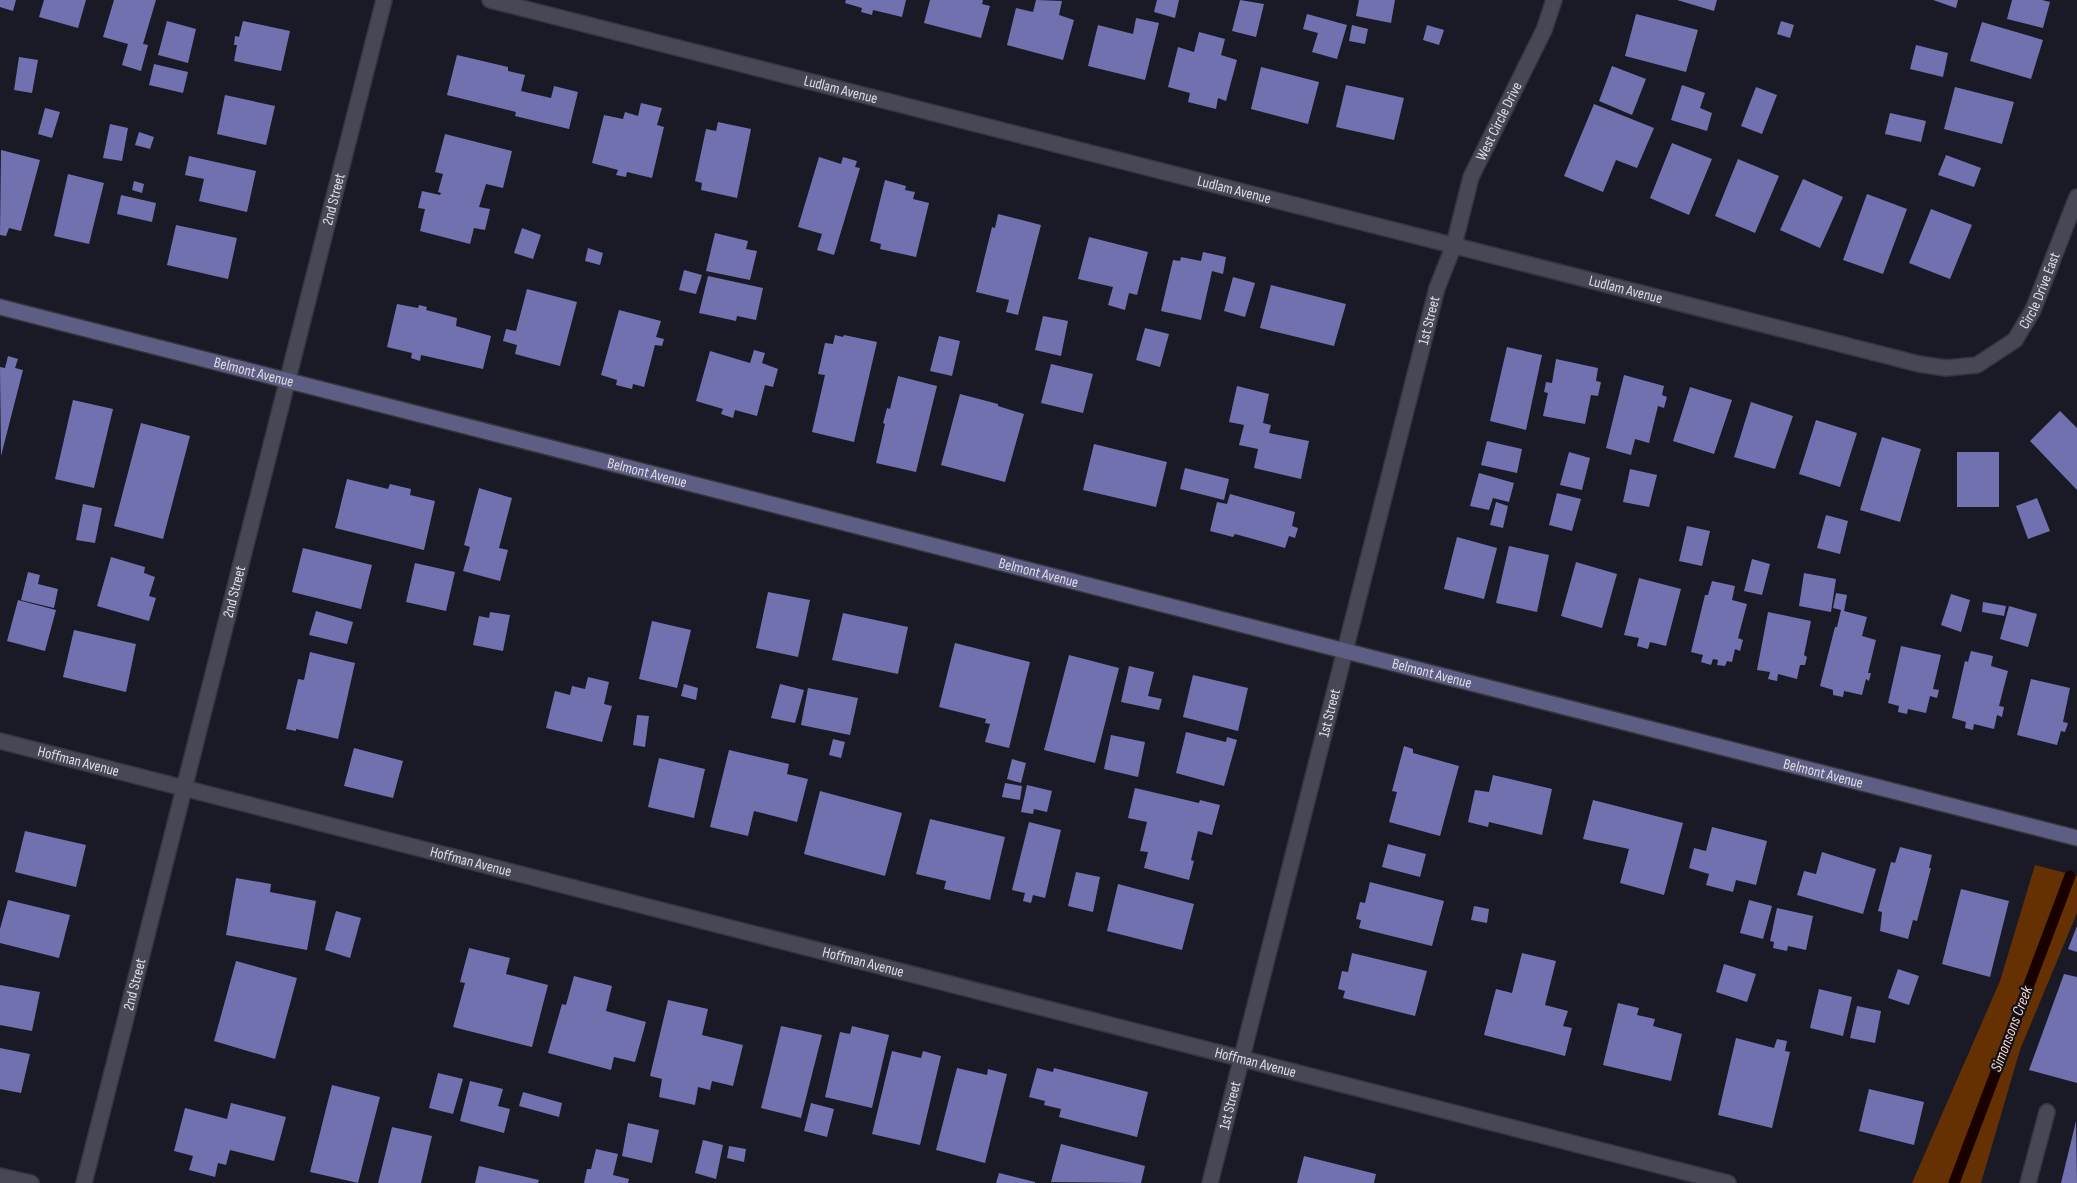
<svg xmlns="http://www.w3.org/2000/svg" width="2077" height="1183" viewBox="0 0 2077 1183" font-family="'Sofia Sans Condensed',sans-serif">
<rect width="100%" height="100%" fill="#191a25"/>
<path fill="#653002" d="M2035 865 2077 876V913L2020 1050 1981 1183H1912L2000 981Z"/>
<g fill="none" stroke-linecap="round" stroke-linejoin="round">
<path stroke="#190100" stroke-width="11" d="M1954 1183 2070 876"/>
</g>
<g fill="#7271b0">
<path d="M0 0H16L13 11 0 7Z"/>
<path d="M44 0H86L78 28 39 17Z"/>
<path d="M114 0H156L143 44 148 45 141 71 122 65 128 44 103 37Z"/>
<path d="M846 0H906L902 17 873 10 872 15 861 12 862 8 845 3Z"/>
<path d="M930 0H983L982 4 990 6 981 38 924 23Z"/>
<path d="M1036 0 1062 1 1059 15 1074 20 1063 60 1007 45 1016 8 1033 12Z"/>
<path d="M1157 0H1179L1175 18 1154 12Z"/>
<path d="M1240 0 1264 4 1256 37 1232 31Z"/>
<path d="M1359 0H1395L1391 23 1356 16Z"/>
<path d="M1677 0H1717L1714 11Z"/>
<path d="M1933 0H1958L1956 8Z"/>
<path d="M2012 0H2042L2050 2 2043 28 2007 19Z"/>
<path d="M1307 14 1347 25 1337 59 1312 52 1318 33 1303 29Z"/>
<path d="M1636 14 1698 30 1686 72 1625 56Z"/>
<path d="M1136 18 1159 23 1145 80 1088 66 1098 25 1133 34Z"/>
<path d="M167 21 196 29 188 63 158 55Z"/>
<path d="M243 21 290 31 281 71 234 61 237 45H234L235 36 239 37Z"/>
<path d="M1781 21 1794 25 1790 38 1777 34Z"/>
<path d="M1982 22 2043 40 2031 79 1970 61Z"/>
<path d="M1352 25 1368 29 1365 44 1349 41Z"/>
<path d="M1427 25 1444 30 1439 45 1423 40Z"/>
<path d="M1199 32 1225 39 1221 55 1237 60 1226 101 1218 98 1216 109 1188 102 1190 93 1168 87 1178 47 1194 52Z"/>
<path d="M1916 45 1948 53 1943 77 1910 69Z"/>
<path d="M457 55 508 67V71L525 75 521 91 551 98 554 86 578 92 569 129 515 116 516 112 447 95Z"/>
<path d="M19 57 38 60 32 93 14 90Z"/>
<path d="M154 64 188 72 183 93 149 85Z"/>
<path d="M1612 66 1646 79 1632 115 1599 101Z"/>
<path d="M1261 67 1319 82 1308 124 1251 109Z"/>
<path d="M1346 85 1404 98 1394 140 1336 127Z"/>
<path d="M1682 85 1705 93 1700 108 1712 113 1707 131 1671 120Z"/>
<path d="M1756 87 1777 95 1762 134 1741 126Z"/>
<path d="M1955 87 2014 102 2002 144 1944 129Z"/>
<path d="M225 95 275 106 266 145 217 134Z"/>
<path d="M641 103 662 108 657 125 664 127 652 178 627 172 626 177 616 175 618 170 592 163 604 115 623 119 625 112 638 116Z"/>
<path d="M1594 104 1654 128 1637 168 1616 160 1603 192 1564 176Z"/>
<path d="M45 108 60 112 52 138 38 134Z"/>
<path d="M1890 113 1926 121 1921 142 1885 134Z"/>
<path d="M718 122 751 129 737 198 701 190 702 183 695 181 706 129 716 131Z"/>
<path d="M110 124 128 128 122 161 103 158Z"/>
<path d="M139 132 154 137 150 149 135 145Z"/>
<path d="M445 134 512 151 503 188 486 184 479 207 490 209 485 230 474 228 470 244 420 231 425 209 418 208 422 191 440 195 441 193 438 192 443 174 435 172Z"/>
<path d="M1672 143 1712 159 1689 215 1650 198Z"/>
<path d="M1 150 40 160 21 231 9 228 6 236 0 235Z"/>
<path d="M1946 155 1981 168 1974 187 1938 175Z"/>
<path d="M189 156 256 171 247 212 199 201 204 179 185 175Z"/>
<path d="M819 157 841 164 843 157 857 161 855 167 860 168 834 255 817 250 822 234 798 227Z"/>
<path d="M1738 159 1779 176 1755 233 1715 216Z"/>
<path d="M68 174 104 183 89 244 54 236Z"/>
<path d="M1803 179 1843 197 1820 248 1780 230Z"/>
<path d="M885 180 906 186 905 190 915 192 913 199 929 203 916 257 880 249 881 244 870 241Z"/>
<path d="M134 181 144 184 142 193 132 190Z"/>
<path d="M1867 194 1907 209 1883 274 1843 260Z"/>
<path d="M121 195 156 203 152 222 117 214Z"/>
<path d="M1931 209 1972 225 1950 279 1909 263Z"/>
<path d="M998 214 1041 225 1018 315 1006 312 1009 300 976 292 992 227 995 228Z"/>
<path d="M176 225 237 238 228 279 167 265Z"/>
<path d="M522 228 541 235 533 259 514 253Z"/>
<path d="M715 233 748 241 746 249 757 251 750 280 706 271Z"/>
<path d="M1089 237 1148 252 1137 295 1129 293 1125 310 1108 305 1113 287 1078 279Z"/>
<path d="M588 248 603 253 600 265 585 261Z"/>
<path d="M1203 252 1226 257 1223 274 1212 271 1201 320 1161 311 1173 260 1180 261 1181 257 1201 261Z"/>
<path d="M684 270 702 275 696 294 679 290Z"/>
<path d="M708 276 763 288 756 320 737 316 736 321 699 313Z"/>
<path d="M1233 277 1255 283 1245 317 1224 311Z"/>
<path d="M1271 285 1346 304 1334 346 1260 328Z"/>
<path d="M527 289 577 302 560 366 515 354 517 345 503 341 506 329 516 331Z"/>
<path d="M397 304 418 308 419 305 427 307 426 310 457 318 456 326 491 336 483 369 421 355 420 361 411 358 412 353 387 347Z"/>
<path d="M619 310 661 321 656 337 664 339 662 346 655 345 644 387 633 384 632 389 616 385 617 380 601 375Z"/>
<path d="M1043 316 1068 321 1061 356 1035 350Z"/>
<path d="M1145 328 1169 334 1160 367 1136 360Z"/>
<path d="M835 335 843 337 844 335 877 342 854 442 812 432 825 375 818 374 825 343 833 344Z"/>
<path d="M939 336 960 341 952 376 930 371Z"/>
<path d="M1507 347 1542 355 1526 430 1490 421Z"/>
<path d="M754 350 765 353 762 363 778 369 773 387 765 385 757 416 735 410 733 418 721 414 723 409 696 401 710 351 750 363Z"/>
<path d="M8 356 18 359 15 368 23 370 1 456 0 367 5 368Z"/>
<path d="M1556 359 1598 368 1596 381 1601 382 1598 396 1591 395 1585 424 1543 416 1548 393 1544 392 1546 382 1552 383Z"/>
<path d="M1051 364 1093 374 1083 413 1041 403Z"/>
<path d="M1624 375 1664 386 1662 395 1667 397 1664 408 1658 406 1649 443 1635 439 1631 455 1606 448Z"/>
<path d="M898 376 937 386 916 472 876 463 885 424 883 423 887 408 890 409Z"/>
<path d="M1237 386 1269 394 1263 423 1271 425 1269 433 1309 441 1301 479 1254 468 1258 449 1239 445 1244 425 1229 422Z"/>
<path d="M1690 387 1732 400 1714 454 1673 441Z"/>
<path d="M960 394 998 404V406L1024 414 1005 482 941 465Z"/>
<path d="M73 400 113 409 94 488 55 479Z"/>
<path d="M1751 402 1793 416 1775 469 1734 457Z"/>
<path d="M2060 411 2077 428V490L2030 441Z"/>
<path d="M1816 420 1857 433 1840 487 1799 474Z"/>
<path d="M141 423 190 436 163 539 114 526Z"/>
<path d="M1882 437 1921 449 1900 522 1860 510Z"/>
<path d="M1487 441 1522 449 1517 473 1481 465Z"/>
<path d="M1094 444 1167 462 1156 507 1083 490Z"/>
<path d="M1569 452 1590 458 1582 490 1560 485Z"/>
<rect x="1957" y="452" width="42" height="55"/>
<path d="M1185 468 1229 479 1224 500 1180 489Z"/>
<path d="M1630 469 1657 475 1649 507 1623 502Z"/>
<path d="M1479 473 1514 483 1509 502 1493 498 1489 510 1470 506Z"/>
<path d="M347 479 388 489 390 484 411 489 410 495 435 501 424 550 335 528Z"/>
<path d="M479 488 512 498 499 548 508 550 500 581 463 571 470 547 464 545Z"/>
<path d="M1557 493 1581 499 1572 531 1549 525Z"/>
<path d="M1230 494 1295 512 1292 526 1298 528 1295 538 1289 536 1285 548 1235 534 1233 537 1210 531 1217 502 1227 504Z"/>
<path d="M2037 498 2050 531 2028 539 2016 506Z"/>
<path d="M1496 502 1508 506 1503 528 1490 525Z"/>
<path d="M83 504 102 508 95 543 76 540Z"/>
<path d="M1826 515 1848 521 1840 554 1817 548Z"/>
<path d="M1687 526 1710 531 1702 566 1679 561Z"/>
<path d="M1457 537 1497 548 1484 599 1444 589Z"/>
<path d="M1509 546 1549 555 1537 612 1496 603Z"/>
<path d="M303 548 372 565 361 609 292 592Z"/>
<path d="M111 557 145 567 144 573 155 577 149 596 156 598 149 621 97 606Z"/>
<path d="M1752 559 1770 564 1762 595 1744 591Z"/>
<path d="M1576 562 1617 574 1602 628 1561 616Z"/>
<path d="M415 563 455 572 446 611 406 602Z"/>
<path d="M28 572 40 575 38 584 58 589 54 608 21 600Z"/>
<path d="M1804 573 1836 579 1831 612 1799 606Z"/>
<path d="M1639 578 1681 589 1666 646 1650 642 1648 649 1637 646 1639 638 1624 635Z"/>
<path d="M1712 581 1735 586 1732 600 1747 604 1738 638 1743 640 1740 651 1735 649 1732 662 1727 661 1725 666 1717 665 1718 660 1713 659 1711 665 1701 662 1703 655 1691 652 1705 595H1708Z"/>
<path d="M768 592 810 600 798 657 756 648Z"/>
<path d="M1836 593 1847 595 1844 611 1867 617 1862 636 1876 640 1868 673H1871L1869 681 1866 679 1862 695 1844 691 1843 697 1833 695V690L1820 686 1835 627H1837L1841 610 1833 608Z"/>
<path d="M1951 594 1970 600 1961 632 1941 625Z"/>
<path d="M18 600 56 610 45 651 7 641Z"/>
<path d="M1983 602 2006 606 2004 616 1982 612Z"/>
<path d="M2009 606 2037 614 2028 647 2000 639Z"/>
<path d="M316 611 353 622 347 644 309 635Z"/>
<path d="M490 612 510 615 503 651 473 645 479 616 489 618Z"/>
<path d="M1768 612 1811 621 1804 655 1807 657 1805 665H1800L1797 679 1778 674 1777 681 1768 679 1770 672 1757 670Z"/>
<path d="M843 613 908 627 898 674 832 660Z"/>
<path d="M652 621 691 630 677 688 639 679Z"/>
<path d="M74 630 136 644 126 692 63 677Z"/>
<path d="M955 643 1030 662 1009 748 985 742 990 724 985 723 986 719 939 707Z"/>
<path d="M1901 646 1941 655 1933 689 1939 690 1937 698 1930 696 1926 713 1908 709 1907 714 1898 712 1899 706 1888 703Z"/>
<path d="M1971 651 1993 656 1991 666 2008 671 1999 706 2004 707 2002 717 1997 715 1994 729 1974 724 1973 730 1965 728 1966 722 1952 718 1965 661 1968 662Z"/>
<path d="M310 652 355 663 338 739 296 729V731L286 729 298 679 304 680Z"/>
<path d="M1069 655 1119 668 1095 763 1044 750Z"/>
<path d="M1129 666 1154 672 1148 696 1162 699 1159 710 1121 702Z"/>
<path d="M1193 675 1248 688 1238 731 1183 717Z"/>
<path d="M588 677 609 682 604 704 612 706 602 742 546 728 555 691 570 695 572 686 585 689Z"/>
<path d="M2031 679 2070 688 2063 722 2068 723 2065 732 2061 731 2057 745 2017 735Z"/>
<path d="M684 684 698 688 696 700 681 696Z"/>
<path d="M780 684 804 690 795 723 771 718Z"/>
<path d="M808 688 858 698 850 735 801 725Z"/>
<path d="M637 715 649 716 645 747 633 745Z"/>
<path d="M1186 732 1226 742 1227 737 1237 740 1224 786 1176 773Z"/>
<path d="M1111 735 1145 742 1138 777 1104 769Z"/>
<path d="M833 739 845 742 841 758 829 755Z"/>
<path d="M1404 746 1413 749V753L1459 766 1440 836 1389 822 1397 792 1392 791Z"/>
<path d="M354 748 403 761 393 798 344 786Z"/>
<path d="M729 750 789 764 787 774 808 779 797 822 754 811 748 836 710 827Z"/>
<path d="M659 758 705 769 694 818 648 807Z"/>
<path d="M1012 759 1026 763 1021 783 1007 779Z"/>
<path d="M1493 775 1552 789 1542 835 1489 822 1488 827 1468 822 1475 790 1489 792Z"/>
<path d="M1005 783 1022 786 1020 800 1002 797Z"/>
<path d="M1027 785 1052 791 1047 812 1034 809 1033 814 1021 812Z"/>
<path d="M1135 788 1199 803 1200 800 1220 805 1212 835 1198 831 1191 860 1194 861 1189 880 1144 868 1148 852 1140 851 1147 822 1128 818Z"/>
<path d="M820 791 902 813 885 876 804 854Z"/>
<path d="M1593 800 1683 823 1664 895 1620 883 1629 849 1583 839Z"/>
<path d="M930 819 1005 837 990 900 944 889 946 881 916 874Z"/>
<path d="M1029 822 1061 830 1045 898 1033 895 1031 903 1023 901 1025 893 1012 890Z"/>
<path d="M1712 827 1767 841 1756 885 1736 880 1733 892 1706 885 1709 874 1689 868 1694 848 1706 851Z"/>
<path d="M25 831 86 845 76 887 15 872Z"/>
<path d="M1388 844 1426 854 1420 877 1382 867Z"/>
<path d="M1900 847 1932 855 1929 868H1931L1917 921 1913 920 1908 939 1880 931 1882 912 1878 911 1891 862 1895 863Z"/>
<path d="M1822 852 1876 869 1863 914 1797 895 1804 871 1816 874Z"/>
<path d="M1076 872 1100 877 1093 912 1068 906Z"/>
<path d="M236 878 271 884 270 892 316 901 307 950 226 935Z"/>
<path d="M1370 882 1444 901 1432 946 1359 928 1361 920 1356 919 1360 902 1365 903Z"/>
<path d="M1118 884 1194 904 1182 950 1107 931Z"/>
<path d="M1961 889 2009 901 1990 977 1942 964Z"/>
<path d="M8 900 70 915 59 958 0 943V929Z"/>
<path d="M1749 900 1772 906 1763 939 1740 933Z"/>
<path d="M1474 906 1489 909 1487 923 1471 920Z"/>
<path d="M1777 908 1813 916 1806 950 1788 946 1787 951 1773 948 1774 942 1770 941Z"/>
<path d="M336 911 361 918 350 958 325 950Z"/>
<path d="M2077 926V952L2068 949Z"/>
<path d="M469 948 510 958 506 974 548 985 532 1047 453 1027 465 983 460 982Z"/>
<path d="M1352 953 1427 971 1415 1016 1343 998 1345 991 1338 989 1342 971 1348 972Z"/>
<path d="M1522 953 1556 961 1545 1005 1568 1011 1563 1026 1572 1028 1565 1056 1484 1035 1496 989 1512 993Z"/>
<path d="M236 961 297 978 275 1059 214 1041Z"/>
<path d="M1724 964 1756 974 1747 1002 1716 992Z"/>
<path d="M1898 969 1919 976 1909 1005 1888 998Z"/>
<path d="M2064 974 2077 977V1083L2029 1070Z"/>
<path d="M574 976 612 986 606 1011 646 1022 635 1062 614 1057 611 1070 548 1053 562 1004 566 1005Z"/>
<path d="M0 985 40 992 32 1031 0 1025Z"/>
<path d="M1819 989 1852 997 1843 1036 1810 1028Z"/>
<path d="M668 1000 708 1009 702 1035 743 1045 733 1086 712 1081 710 1090 698 1087 695 1105 659 1097 662 1079 650 1076Z"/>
<path d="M1618 1003 1639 1008 1637 1015 1655 1019 1653 1026 1682 1034 1671 1081 1603 1065Z"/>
<path d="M1857 1006 1881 1011 1875 1043 1850 1038Z"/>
<path d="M781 1026 822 1035 801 1118 761 1108Z"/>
<path d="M852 1026 889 1035 872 1108 825 1097 840 1032 850 1034Z"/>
<path d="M1736 1038 1774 1048 1777 1039 1787 1041 1785 1051 1790 1052 1772 1128 1718 1115Z"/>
<path d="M0 1048 30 1054 21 1093 0 1089Z"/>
<path d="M892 1051 921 1058 923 1051 941 1056 920 1145 872 1134Z"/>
<path d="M957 1068 987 1075 988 1069 1007 1074 985 1163 936 1150Z"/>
<path d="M1037 1068 1053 1072 1054 1068 1148 1092 1137 1137 1059 1117 1061 1109 1044 1105 1045 1101 1029 1097Z"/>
<path d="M438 1073 463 1079 453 1114 429 1108Z"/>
<path d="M470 1081 503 1089 498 1106 510 1109 504 1133 460 1121Z"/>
<path d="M332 1085 380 1097 358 1183 310 1172Z"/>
<path d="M1869 1089 1924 1102 1914 1145 1859 1131Z"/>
<path d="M523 1092 562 1103 559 1117 519 1106Z"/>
<path d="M231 1103 286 1117 274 1161 230 1150 226 1165 218 1163 215 1177 189 1170 193 1156 174 1151 185 1108 227 1119Z"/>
<path d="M811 1103 834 1109 827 1137 804 1131Z"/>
<path d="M2076 1121 2077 1183H2061Z"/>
<path d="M628 1123 659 1130 652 1163 622 1156Z"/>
<path d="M392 1127 432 1136 421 1183H378Z"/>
<path d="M703 1140 723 1145 716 1179 695 1173Z"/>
<path d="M1061 1144 1145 1166 1141 1183 1051 1182Z"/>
<path d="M729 1146 746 1149 744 1162 727 1158Z"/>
<path d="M596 1149 618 1154 613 1175 629 1179 628 1183H584L587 1169H591Z"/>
<path d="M1304 1156 1376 1174 1374 1183H1297Z"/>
<path d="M479 1166 539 1180 538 1183H475Z"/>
<path d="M999 1173 1035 1182V1183H996Z"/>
</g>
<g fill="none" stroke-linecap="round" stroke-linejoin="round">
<defs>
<path id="lane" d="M2028 1183 2047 1112"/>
<g id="street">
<path id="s1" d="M490 0 1919 364 1946 368 1977 365 2015 340 2033 310 2077 197"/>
<path id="s2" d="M0 741 1728 1183"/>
<path d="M0 1176 31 1183"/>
<path id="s3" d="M84 1183 384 0"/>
<path id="s4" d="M1210 1183 1437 288 1454 245 1471 177 1544 30 1554 0"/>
</g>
<g id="secondary">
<path id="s5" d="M0 307 2077 838"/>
</g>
</defs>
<use href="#lane" stroke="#35353e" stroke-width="18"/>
<use href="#street" stroke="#35353e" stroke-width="18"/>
<use href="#secondary" stroke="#35353e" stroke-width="18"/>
<use href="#lane" stroke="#474855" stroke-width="15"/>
<use href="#street" stroke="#474855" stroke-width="15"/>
<use href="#secondary" stroke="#5e5e84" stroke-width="15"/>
</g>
<g text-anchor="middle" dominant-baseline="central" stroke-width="4.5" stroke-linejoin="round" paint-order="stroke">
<g font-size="15" fill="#dddee6" stroke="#11111b">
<text stroke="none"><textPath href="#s1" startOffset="362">Ludlam Avenue</textPath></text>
<text stroke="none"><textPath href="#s4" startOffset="1102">West Circle Drive</textPath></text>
<text stroke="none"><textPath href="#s1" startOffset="768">Ludlam Avenue</textPath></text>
<text stroke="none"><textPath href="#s3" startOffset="1015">2nd Street</textPath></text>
<text stroke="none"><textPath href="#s1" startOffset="1172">Ludlam Avenue</textPath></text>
<text stroke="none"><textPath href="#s1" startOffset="1634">Circle Drive East</textPath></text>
<text stroke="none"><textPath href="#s4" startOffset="890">1st Street</textPath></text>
<text stroke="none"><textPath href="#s5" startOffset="262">Belmont Avenue</textPath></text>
<text stroke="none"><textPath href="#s5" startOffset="668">Belmont Avenue</textPath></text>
<text stroke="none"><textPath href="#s5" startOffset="1072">Belmont Avenue</textPath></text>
<text stroke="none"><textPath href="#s3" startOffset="610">2nd Street</textPath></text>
<text stroke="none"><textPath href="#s5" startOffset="1478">Belmont Avenue</textPath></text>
<text stroke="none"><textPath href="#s4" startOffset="485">1st Street</textPath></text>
<text stroke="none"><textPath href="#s2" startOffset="81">Hoffman Avenue</textPath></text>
<text stroke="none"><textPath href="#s5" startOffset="1882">Belmont Avenue</textPath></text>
<text stroke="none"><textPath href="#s2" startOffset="486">Hoffman Avenue</textPath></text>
<text stroke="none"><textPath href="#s2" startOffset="891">Hoffman Avenue</textPath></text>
<text stroke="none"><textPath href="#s3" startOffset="205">2nd Street</textPath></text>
<text stroke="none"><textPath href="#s2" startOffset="1296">Hoffman Avenue</textPath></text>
<text stroke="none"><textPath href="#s4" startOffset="80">1st Street</textPath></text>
</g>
<g font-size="16" font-style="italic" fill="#f9d5bf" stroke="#11111b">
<text transform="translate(2012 1029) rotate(-69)">Simonsons Creek</text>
</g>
</g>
</svg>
